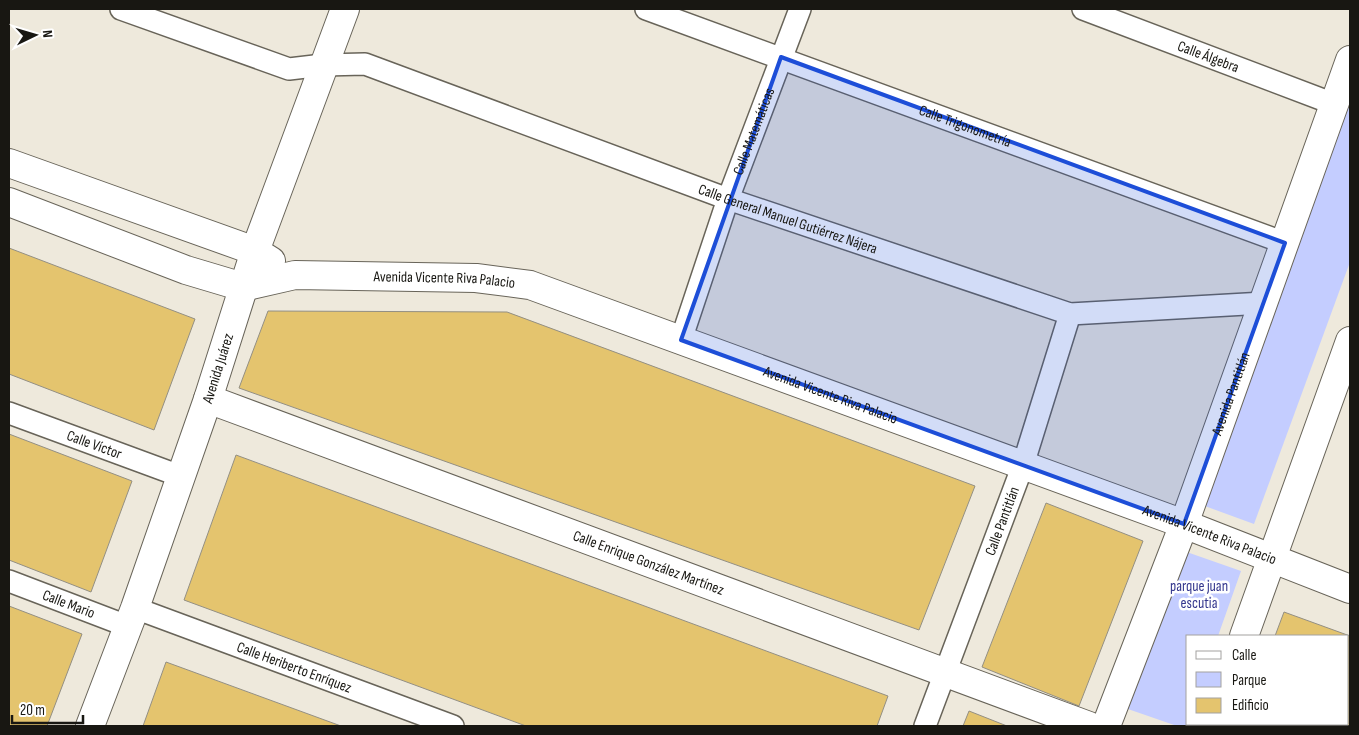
<svg xmlns="http://www.w3.org/2000/svg" width="1359" height="735" viewBox="0 0 1359 735" font-family="'Sofia Sans Condensed',sans-serif">
<rect width="100%" height="100%" fill="#eee9dc"/>
<g fill="#c4cdff">
<path d="M1350 99V262L1254 524 1202 505Z"/>
<path d="M1181 550 1241 571 1218 636H1188L1187 726H1177L1125 708Z"/>
</g>
<g fill="#e4c46e" stroke="#938f83">
<path d="M9 248 195 319 154 430 9 374Z"/>
<path d="M268 311 507 312 975 486 919 630 239 388Z"/>
<path d="M9 434 132 481 91 592 9 560Z"/>
<path d="M236 455 888 696 877 726H526L184 600Z"/>
<path d="M1046 503 1143 541 1079 706 982 667Z"/>
<path d="M9 606 82 634 47 726H9Z"/>
<path d="M1284 612 1350 636V726H1243L1244 724H1348V636H1275Z"/>
<path d="M166 662 341 726H143Z"/>
<path d="M969 711 1007 726H963Z"/>
</g>
<g fill="none" stroke-linecap="round" stroke-linejoin="round">
<defs>
<g id="street">
<path id="s1" d="M121 9 289 69 323 65 365 64 728 199 1070 314 1264 303"/>
<path id="s2" d="M646 9 1285 243"/>
<path id="s3" d="M1083 9 1334 104"/>
<path id="s4" d="M681 340 728 199 800 9"/>
<path id="s5" d="M9 413 180 476"/>
<path id="s6" d="M9 581 127 626"/>
<path id="s7" d="M135 608 453 726"/>
<path id="s8" d="M925 726 1023 465 1070 314"/>
</g>
<g id="secondary">
<path d="M9 163 255 251 271 261"/>
<path id="s9" d="M9 202 186 270 243 287 295 275 476 278 530 285 1184 524 1350 589"/>
<path id="s10" d="M208 399 1089 726"/>
<path id="s11" d="M90 726 135 608 208 399 255 251 345 9"/>
</g>
<g id="primary">
<path d="M1244 636 1350 341"/>
<path id="s12" d="M1106 726 1184 524 1350 60"/>
<path d="M1213 726 1214 724"/>
</g>
</defs>
<use href="#street" stroke="#686459" stroke-width="24"/>
<use href="#secondary" stroke="#686459" stroke-width="30"/>
<use href="#primary" stroke="#686459" stroke-width="30"/>
<use href="#street" stroke="#fff" stroke-width="21"/>
<use href="#secondary" stroke="#fff" stroke-width="28"/>
<use href="#primary" stroke="#fff" stroke-width="28"/>
</g>
<path fill="#1d4ed8" fill-opacity="0.2" stroke="#1d4ed8" stroke-width="4" stroke-linejoin="round" d="M781 57 1285 243 1184 524 681 340Z"/>
<g text-anchor="middle" dominant-baseline="central" stroke-width="5" stroke-linejoin="round" paint-order="stroke">
<g font-size="15" fill="#181712" stroke="#fff">
<text stroke="none"><textPath href="#s3" startOffset="134">Calle Álgebra</textPath></text>
<text stroke="none"><textPath href="#s2" startOffset="340">Calle Trigonometría</textPath></text>
<text stroke="none"><textPath href="#s4" startOffset="221">Calle Matemáticas</textPath></text>
<text stroke="none"><textPath href="#s1" startOffset="705">Calle General Manuel Gutiérrez Nájera</textPath></text>
<text stroke="none"><textPath href="#s9" startOffset="452">Avenida Vicente Riva Palacio</textPath></text>
<text stroke="none"><textPath href="#s11" startOffset="380">Avenida Juárez</textPath></text>
<text stroke="none"><textPath href="#s12" startOffset="355">Avenida Pantitlán</textPath></text>
<text stroke="none"><textPath href="#s9" startOffset="858">Avenida Vicente Riva Palacio</textPath></text>
<text stroke="none"><textPath href="#s5" startOffset="91">Calle Víctor</textPath></text>
<text stroke="none"><textPath href="#s8" startOffset="219">Calle Pantitlán</textPath></text>
<text stroke="none"><textPath href="#s9" startOffset="1262">Avenida Vicente Riva Palacio</textPath></text>
<text stroke="none"><textPath href="#s10" startOffset="470">Calle Enrique González Martínez</textPath></text>
<text stroke="none"><textPath href="#s6" startOffset="64">Calle Mario</textPath></text>
<text stroke="none"><textPath href="#s7" startOffset="170">Calle Heriberto Enríquez</textPath></text>
</g>
<g font-size="15" fill="#33368d" stroke="#fff">
<text x="1199" y="586">parque juan<tspan x="1199" dy="17">escutia</tspan></text>
</g>
</g>
<rect width="1359" height="735" fill="none" stroke="#181712" stroke-width="20"/>
<rect x="1186" y="635" width="162" height="90" fill="#ffffff" stroke="#a3a2a0"/>
<rect x="1196" y="651" width="25" height="8" fill="#ffffff" stroke="#a3a2a0"/>
<text x="1232" y="660" font-size="15" fill="#181712">Calle</text>
<rect x="1196" y="672" width="25" height="15" fill="#c4cdff" stroke="#a3a2a0"/>
<text x="1232" y="685" font-size="15" fill="#181712">Parque</text>
<rect x="1196" y="698" width="25" height="15" fill="#e4c46e" stroke="#a3a2a0"/>
<text x="1232" y="710" font-size="15" fill="#181712">Edificio</text>
<g transform="translate(35 35) rotate(85)" stroke="#ffffff" stroke-width="4" paint-order="stroke">
<path d="M0-4L9 19L0 12L-9 19Z" fill="#181712"/>
<text y="-8" font-size="14" font-weight="bold" text-anchor="middle" fill="#181712">N</text>
</g>
<path d="M12 715v8h71v-8" fill="none" stroke="#181712" stroke-width="2.5"/>
<text x="20" y="715" font-size="15" fill="#181712" stroke="#ffffff" stroke-width="4" paint-order="stroke">20 m</text>
</svg>
